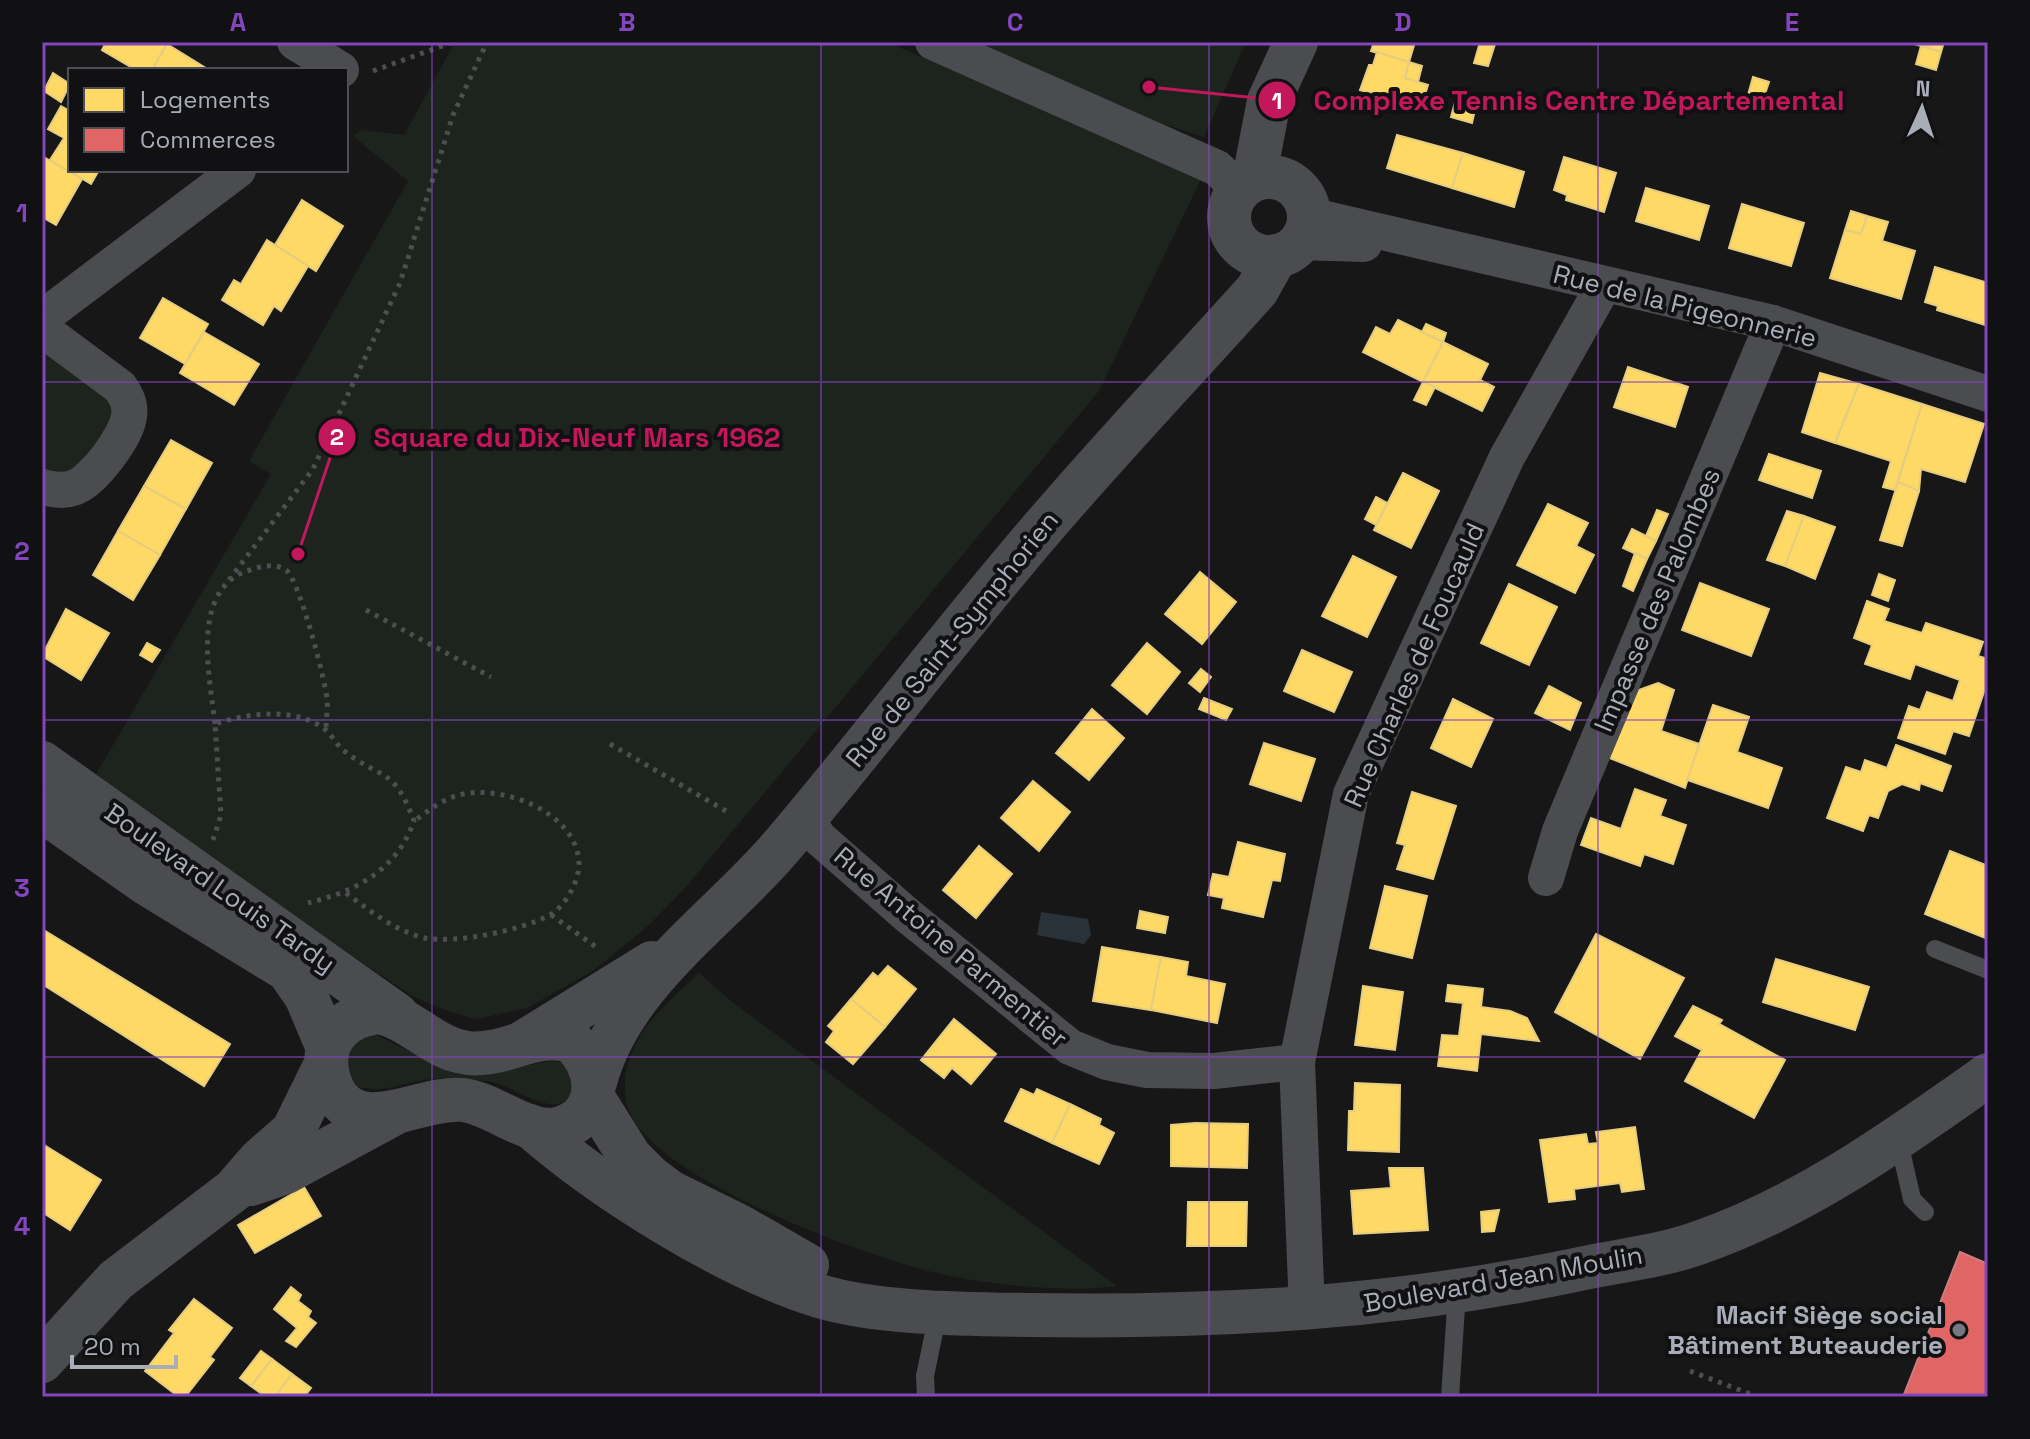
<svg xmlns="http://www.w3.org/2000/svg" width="2030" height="1439" viewBox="0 0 2030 1439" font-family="'Space Grotesk',sans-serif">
<rect width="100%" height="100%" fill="#171717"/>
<g fill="#1d241e">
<path d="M455 42H887L1202 177 1099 391 686 887 650 924 593 971 527 1008 477 1019 450 1012 412 996 165 830 95 776 271 474 249 461 408 181 353 136 361 130 404 135Z"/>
<path d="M961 42H1246L1204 137 1141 117Z"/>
<path d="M42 350 119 408 76 475 42 476Z"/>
<path d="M699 973 731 1001 1117 1286C1065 1293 992 1285 941 1274 872 1259 645 1177 627 1105 614 1047 662 1007 699 973Z"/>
<path d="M376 1035 415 1054 519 1067 555 1060 563 1063 574 1078 571 1096C549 1120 514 1084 487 1081 469 1079 450 1077 432 1079 406 1081 385 1094 359 1087 344 1072 344 1056 358 1040Z"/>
</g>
<path fill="#2a3239" d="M1041 912 1088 919 1091 935 1084 944 1037 935Z"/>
<g fill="#ffd966" stroke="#e5cc7f" stroke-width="2">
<path d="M106 42H168L152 70H136L102 50Z"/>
<path d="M1374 42H1415L1409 62 1371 51Z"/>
<path d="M1480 42 1495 44 1488 66 1474 63Z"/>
<path d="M1908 42H1944L1941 52Z"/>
<path d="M167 44 209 70H152Z"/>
<path d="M1921 46 1941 52 1936 70 1916 64Z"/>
<path d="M1377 52 1409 62 1405 78 1428 85 1421 108 1360 90 1369 65H1373Z"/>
<path d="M1409 62 1422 66 1418 82 1405 78Z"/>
<path d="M53 73 70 84 61 102 44 91Z"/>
<path d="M1753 77 1769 82 1761 106 1746 102Z"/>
<path d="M1371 93 1385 97 1381 113 1366 109Z"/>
<path d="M1457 95 1477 101 1472 123 1451 117Z"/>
<path d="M61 106 70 111V170H99L91 184 50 160 64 138 48 129Z"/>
<path d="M1397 135 1463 153 1452 188 1387 168Z"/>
<path d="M1463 153 1524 172 1514 207 1452 188Z"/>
<path d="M42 156 82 179 56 225 42 217Z"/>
<path d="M1564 157 1616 173 1604 212 1566 200 1567 195 1554 190Z"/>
<path d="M1646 188 1709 206 1699 240 1636 221Z"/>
<path d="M302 200 343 226 316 271 275 245Z"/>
<path d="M1742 204 1804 223 1791 266 1729 248Z"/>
<path d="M1851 211 1867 216 1861 234 1845 230Z"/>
<path d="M1867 216 1888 222 1882 241 1915 251 1901 299 1830 278 1845 230 1861 234Z"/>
<path d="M267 240 308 266 281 311 274 306 263 325 222 300 234 280 241 284Z"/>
<path d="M1935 267 1988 283V326L1937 310 1938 306 1925 302Z"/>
<path d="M163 298 208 324 185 364 140 338Z"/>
<path d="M1398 320 1443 342 1423 382 1363 352 1376 327 1390 334Z"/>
<path d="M1426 324 1446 333 1443 342 1422 332Z"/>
<path d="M204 332 259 364 234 405 180 373Z"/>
<path d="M1443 342 1488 364 1480 380 1494 387 1482 411 1423 382Z"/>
<path d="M1628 367 1688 387 1675 427 1614 407Z"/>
<path d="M1820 373 1859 384 1835 443 1802 432Z"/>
<path d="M1423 382 1435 387 1426 405 1414 400Z"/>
<path d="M1859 384 1922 404 1895 490 1883 487 1891 461 1835 443Z"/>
<path d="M1922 404 1984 424 1965 482 1921 469 1919 491 1898 482Z"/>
<path d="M171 440 212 463 186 509 144 486Z"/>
<path d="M1769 454 1821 471 1812 498 1759 480Z"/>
<path d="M1403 473 1439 491 1411 548 1374 530Z"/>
<path d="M1898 482 1919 491 1902 546 1880 540Z"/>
<path d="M144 486 186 509 160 555 118 531Z"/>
<path d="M1376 497 1387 503 1376 525 1365 519Z"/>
<path d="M1548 504 1588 523 1576 546 1594 555 1575 593 1517 565Z"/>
<path d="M1657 510 1668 514 1656 541 1646 536Z"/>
<path d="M1787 511 1804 516 1785 566 1767 560Z"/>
<path d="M1804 516 1835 527 1815 579 1785 566Z"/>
<path d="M1632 529 1656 541 1647 559 1623 548Z"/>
<path d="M118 531 160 555 133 600 93 575Z"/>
<path d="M1635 553 1647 559 1633 591 1623 586Z"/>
<path d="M1353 556 1396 577 1367 637 1322 616Z"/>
<path d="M1200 572 1236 602 1202 644 1165 614Z"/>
<path d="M1879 574 1895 580 1888 601 1872 595Z"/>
<path d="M1700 583 1769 609 1751 656 1682 630Z"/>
<path d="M1509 584 1557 607 1529 665 1481 643Z"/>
<path d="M1867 601 1889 609 1884 621 1922 633 1926 623 1983 642 1978 656 1988 659V680L1969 736 1953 731 1945 754 1898 738 1909 706 1920 710 1927 692 1953 701 1960 680 1915 664 1910 679 1865 664 1872 645 1854 638Z"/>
<path d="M66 609 109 633 81 680 42 656Z"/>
<path d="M147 643 160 650 152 662 140 655Z"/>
<path d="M1147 643 1180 672 1147 714 1112 685Z"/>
<path d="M1302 650 1352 672 1334 712 1284 691Z"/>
<path d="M1201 669 1211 677 1200 692 1189 683Z"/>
<path d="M1658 683 1674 690 1661 731 1699 744 1685 788 1607 757 1633 692Z"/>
<path d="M1549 686 1581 703 1570 730 1535 713Z"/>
<path d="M1204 698 1232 709 1226 720 1199 709Z"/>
<path d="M1453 699 1493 719 1471 767 1431 748Z"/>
<path d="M1713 705 1749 717 1737 752 1782 768 1768 808 1687 780Z"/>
<path d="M1092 709 1124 738 1089 780 1056 753Z"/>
<path d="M1264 743 1315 759 1301 801 1250 784Z"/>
<path d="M1896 745 1951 766 1942 791 1920 783 1919 790 1902 784 1888 791 1878 818 1869 815 1863 831 1827 818 1846 767 1861 772 1865 760 1887 768Z"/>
<path d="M1033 781 1070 812 1039 851 1001 818Z"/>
<path d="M1635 789 1666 800 1660 816 1686 825 1673 864 1644 854 1640 866 1581 845 1591 818 1621 829Z"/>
<path d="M1412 792 1456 806 1433 879 1397 869 1405 845 1397 843Z"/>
<path d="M1238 842 1285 854 1280 881 1272 880 1263 917 1222 908 1224 898 1208 895 1213 874 1229 877Z"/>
<path d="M979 846 1012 874 976 918 943 890Z"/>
<path d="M1950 851 1988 866V939L1925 914Z"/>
<path d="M1385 886 1427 896 1412 958 1370 948Z"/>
<path d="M1140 911 1168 917 1165 933 1137 928Z"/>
<path d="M42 929 230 1044 204 1086 42 984Z"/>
<path d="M1596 934 1684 978 1640 1059 1555 1012Z"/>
<path d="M1102 947 1161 957 1151 1010 1093 1001Z"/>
<path d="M1161 957 1188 962 1186 976 1225 984 1217 1023 1151 1010Z"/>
<path d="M1776 959 1869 987 1855 1030 1763 1002Z"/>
<path d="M888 966 916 989 885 1027 851 999 873 973 878 977Z"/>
<path d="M1448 985 1483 989 1481 1007 1510 1011 1527 1018 1539 1041 1481 1034 1477 1071 1438 1066 1442 1035 1459 1036 1463 1003 1446 1001Z"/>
<path d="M1363 986 1403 992 1395 1050 1355 1045Z"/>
<path d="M851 999 885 1027 853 1064 826 1042 834 1031 828 1026Z"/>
<path d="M1693 1006 1722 1020 1719 1024 1785 1060 1754 1118 1685 1081 1702 1050 1675 1036Z"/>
<path d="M954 1019 996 1054 971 1084 952 1068 944 1078 921 1060Z"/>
<path d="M1355 1083 1400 1085 1399 1152 1348 1150 1349 1111H1354Z"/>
<path d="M1021 1089 1034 1095 1037 1089 1070 1104 1052 1143 1005 1121Z"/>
<path d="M1070 1104 1101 1119 1099 1125 1114 1133 1099 1164 1052 1143Z"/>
<path d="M1195 1123 1248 1124 1247 1168 1171 1166V1125Z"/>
<path d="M1635 1127 1644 1189 1622 1192 1620 1183 1574 1189 1575 1199 1549 1202 1540 1140 1586 1134 1588 1144 1598 1143 1596 1132Z"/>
<path d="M44 1145 101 1180 70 1230 42 1212Z"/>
<path d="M1389 1168H1423L1428 1230 1354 1234 1351 1191 1391 1188Z"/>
<path d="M304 1187 321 1216 255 1253 238 1225Z"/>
<path d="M1188 1202H1247L1246 1246H1187Z"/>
<path d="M1499 1210 1494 1231 1482 1232 1481 1212Z"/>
<path d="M291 1287 301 1295 298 1301 311 1311 308 1317 316 1323 296 1347 286 1341 297 1328 274 1309Z"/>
<path d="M194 1299 232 1328 210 1357 214 1360 185 1397H179L145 1371 174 1333 169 1330Z"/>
<path d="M261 1351 272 1359 251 1386 240 1378Z"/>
<path d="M272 1359 292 1374 275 1397H266L251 1386Z"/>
<path d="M292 1374 311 1388 304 1397H275Z"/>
</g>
<path fill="#e06666" stroke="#cf7b7f" stroke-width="2" d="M1960 1252 1988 1264V1397H1903Z"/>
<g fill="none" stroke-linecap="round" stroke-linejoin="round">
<g stroke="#4d4e52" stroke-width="5" stroke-dasharray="4 6" stroke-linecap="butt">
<path d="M373 71 453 42"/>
<path d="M229 580 313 469 400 283 453 115 487 42"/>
<path d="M366 610 491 677"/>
<path d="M215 724C210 677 189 588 250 570 261 566 276 563 286 570 299 579 325 679 327 699 328 709 326 720 326 730"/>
<path d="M610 744 726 811"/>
<path d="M213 840 221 815 215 724C247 713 299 706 327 731 333 737 337 745 343 750 382 781 393 765 414 821 396 871 356 891 308 903"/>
<path d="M346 893C370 911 395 931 425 938 455 944 523 930 550 915 565 907 579 881 579 864 578 811 498 782 455 796 440 801 427 812 414 821"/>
<path d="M551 915 599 949"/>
<path d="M1690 1371 1758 1397"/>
</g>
<g stroke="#4b4c50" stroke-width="18">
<path d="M1935 949 1988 970"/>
<path d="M1898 1138 1912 1199 1925 1212"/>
<path d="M926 1397 925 1376 938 1313"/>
<path d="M1450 1397 1457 1293"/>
</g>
<g stroke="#4b4c50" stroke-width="36">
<path d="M295 42 341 70"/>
<path d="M933 42 1217 168 1239 190"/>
<path d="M1309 215 1773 323 1988 394"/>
<path d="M1300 242 1364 244"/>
<path d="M42 318 238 170"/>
<path d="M42 329 120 387C126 396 131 404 129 416 127 436 92 483 73 488 62 492 52 489 42 487"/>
<path d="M806 818 819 838 907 915 1070 1047 1107 1062 1147 1070 1214 1071 1297 1062"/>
<path d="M1546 878 1560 831 1773 323"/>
<path d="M1307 1310 1297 1062 1351 794 1507 457 1604 285"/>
</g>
<g stroke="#4b4c50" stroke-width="44">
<circle cx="1269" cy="217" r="40"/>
<path d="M1254 179 1269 101 1296 42"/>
<path d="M42 763 397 1015"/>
<path d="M42 810 146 883 288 970 306 996 328 1048"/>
<path d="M379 1012C413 1019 433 1049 468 1053 506 1057 534 1030 571 1041 600 1065 605 1115 561 1128 528 1138 496 1104 463 1100 421 1095 361 1141 333 1090 327 1077 324 1063 328 1048 336 1024 356 1015 379 1012Z"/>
<path d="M524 1042 652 963"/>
<path d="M595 1082C621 983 718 921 781 847 878 733 967 613 1066 501 1129 429 1194 360 1257 290L1276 256"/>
<path d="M593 1098 630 1157 650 1177 670 1192 739 1226 807 1265"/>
<path d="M530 1126C603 1190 726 1267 819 1296 879 1314 966 1314 1029 1315 1214 1318 1394 1308 1575 1270 1615 1261 1659 1257 1698 1243 1805 1206 1896 1140 1988 1075"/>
<path d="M251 1184 286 1172 397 1112"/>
<path d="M42 1361 116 1280 234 1190 260 1160 293 1131 326 1064"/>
</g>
</g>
<path fill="none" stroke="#8446be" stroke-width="2" stroke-opacity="0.55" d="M432 42V1397M821 42V1397M1209 42V1397M1598 42V1397M42 382H1988M42 720H1988M42 1057H1988"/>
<circle fill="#757880" stroke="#111113" stroke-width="3" cx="1959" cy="1330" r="8"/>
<g text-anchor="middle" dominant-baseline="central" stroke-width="8" stroke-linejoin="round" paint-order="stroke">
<g font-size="26" fill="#a8adb8" stroke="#111113">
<text transform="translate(1685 306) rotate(14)">Rue de la Pigeonnerie</text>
<text transform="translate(1657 600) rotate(-67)">Impasse des Palombes</text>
<text transform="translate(952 639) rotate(-51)">Rue de Saint-Symphorien</text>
<text transform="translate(1414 665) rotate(-66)">Rue Charles de Foucauld</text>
<text transform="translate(220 888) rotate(35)">Boulevard Louis Tardy</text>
<text transform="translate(951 947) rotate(40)">Rue Antoine Parmentier</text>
<text transform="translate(1503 1279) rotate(-10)">Boulevard Jean Moulin</text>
</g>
<g font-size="26" font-weight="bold" fill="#a8adb8" stroke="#111113" text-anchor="end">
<text x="1943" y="1315">Macif Siège social<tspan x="1943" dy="30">Bâtiment Buteauderie</tspan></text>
</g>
</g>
<path fill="none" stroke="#c2185b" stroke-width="3" d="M1149 87L1277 100M298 554L337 437"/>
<g fill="#c2185b" stroke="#111113" stroke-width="3">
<circle cx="1149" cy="87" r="8"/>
<circle cx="298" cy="554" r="8"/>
<circle cx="1277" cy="100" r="20"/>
<circle cx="337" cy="437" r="20"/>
</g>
<g font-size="24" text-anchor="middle" font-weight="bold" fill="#fff">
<text x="1277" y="109">1</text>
<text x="337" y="445">2</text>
</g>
<g font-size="28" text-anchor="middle" font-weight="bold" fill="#c2185b" stroke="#111113" stroke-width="8" stroke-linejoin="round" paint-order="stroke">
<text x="1579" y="110">Complexe Tennis Centre Départemental</text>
<text x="577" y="447">Square du Dix-Neuf Mars 1962</text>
</g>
<rect width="2030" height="1439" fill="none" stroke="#111113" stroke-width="88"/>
<rect x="68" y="68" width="280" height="104" fill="#111113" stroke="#4d4f55" stroke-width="2"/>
<rect x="84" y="88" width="40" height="24" fill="#ffd966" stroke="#4d4f55" stroke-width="2"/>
<text x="140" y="108" font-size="24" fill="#a8adb8">Logements</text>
<rect x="84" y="128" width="40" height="24" fill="#e06666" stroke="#4d4f55" stroke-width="2"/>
<text x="140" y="148" font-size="24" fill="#a8adb8">Commerces</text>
<g transform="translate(1922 108) rotate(3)" stroke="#111113" stroke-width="6" paint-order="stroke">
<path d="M0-6L14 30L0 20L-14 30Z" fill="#a8adb8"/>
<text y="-12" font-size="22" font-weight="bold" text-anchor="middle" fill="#a8adb8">N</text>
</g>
<path d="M72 1355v12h104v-12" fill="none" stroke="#a8adb8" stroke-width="4"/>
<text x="84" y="1355" font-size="24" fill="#a8adb8" stroke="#111113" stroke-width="6" paint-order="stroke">20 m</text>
<rect x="44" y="44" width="1942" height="1351" fill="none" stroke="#8446be" stroke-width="3"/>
<g font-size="26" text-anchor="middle" font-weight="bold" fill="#8446be">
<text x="238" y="31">A</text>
<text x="627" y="31">B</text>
<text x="1015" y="31">C</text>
<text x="1403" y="31">D</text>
<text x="1792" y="31">E</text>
<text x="22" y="222">1</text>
<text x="22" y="560">2</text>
<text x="22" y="897">3</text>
<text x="22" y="1235">4</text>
</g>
</svg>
